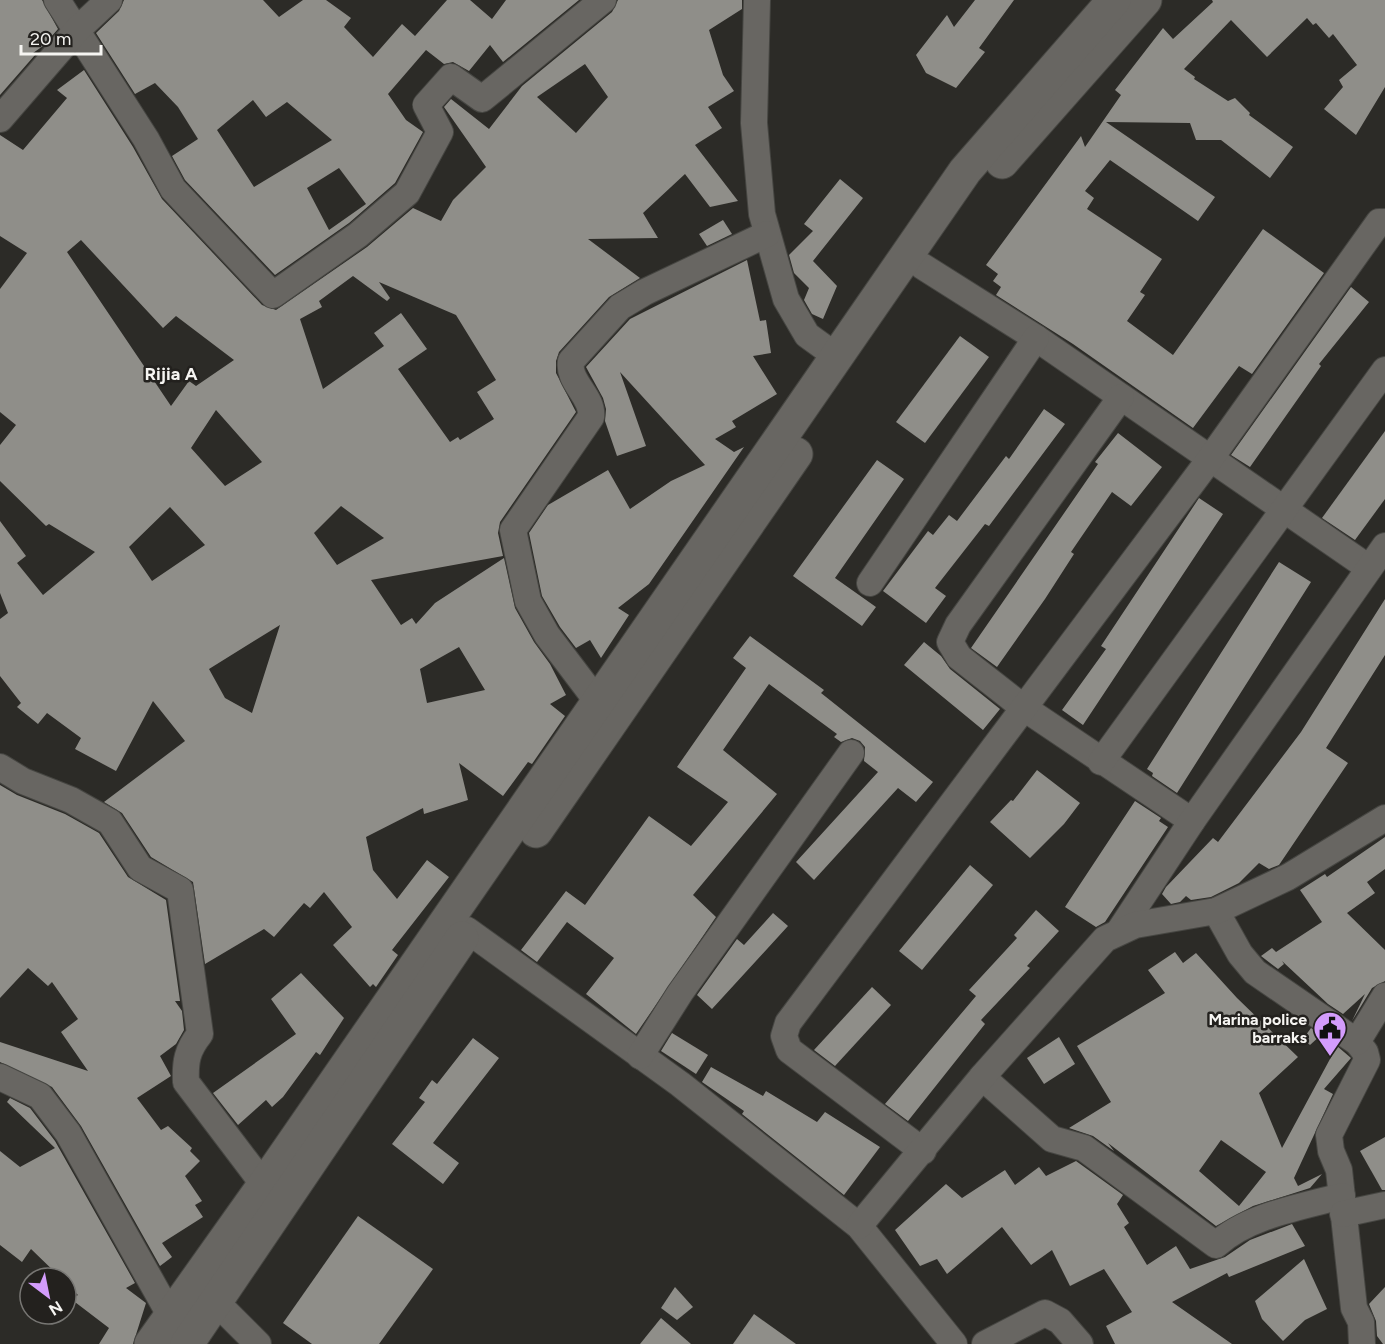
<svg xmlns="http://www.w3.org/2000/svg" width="1385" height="1344" viewBox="0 0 1385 1344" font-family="Figtree,sans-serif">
<rect width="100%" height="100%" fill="#2c2b27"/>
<g fill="#8f8e89" fill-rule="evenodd">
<path d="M0 0H42L58 29 43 46 33 53 35 55 0 95Z"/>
<path d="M124 0H263L279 17 303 0H326L351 18 344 27 373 57 402 24 415 36 447 0H470L492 19 506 0H579L503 62 490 45 469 71 453 62 444 64 426 50 388 94 406 120 423 132 395 183 349 223 275 275 185 180 172 156 198 139 178 107 155 83 135 94 96 33 119 11ZM253 100 266 117 287 102 332 140 254 187 217 130ZM339 168 366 204 329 230 307 188Z"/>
<path d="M618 0H742V9L709 30 723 75 734 91 708 107 722 128 695 145 738 201 710 207 685 174 643 213 658 238 588 239 640 278 609 297 559 352 556 361V373L576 412 500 522 498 533 503 556 371 580 401 625 412 618 416 624 435 603 504 558 515 608 534 642 550 664 566 695 550 704 565 716 532 764 528 762 503 796 459 763 468 800 424 814 423 808 366 837 373 870 397 899 427 860 449 877 392 950 398 955 376 987 373 984 370 987 333 945 352 927 324 892 310 908 304 903 274 937 264 929 205 964 193 882 151 857 122 813 104 802 185 741 153 701 116 771 75 749 81 738 47 713 38 724 17 707 21 703 0 676V619L8 613 0 593V521L26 556 17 563 43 595 95 552 49 524 46 526 0 481V445L16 425 0 412V289L27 253 0 236V135L23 150 67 98 57 90 84 70 133 147 162 199 262 305 276 310 367 247 413 208 441 221 453 200 486 167 444 107 451 99 489 129 522 86 612 12ZM585 64 608 97 576 133 537 97ZM81 240 163 328 176 316 234 360 196 386 189 381 171 406 67 252ZM353 276 387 301 390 298 379 282 456 315 496 380 477 392 494 419 460 440 458 437 450 442 398 369 427 349 401 313 374 333 384 346 323 389 300 319 322 307 319 301ZM216 410 262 462 225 486 191 448ZM341 506 384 538 337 565 314 533ZM170 507 205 545 152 581 129 547ZM280 625 252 713 225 698 209 669ZM459 647 485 690 427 703 420 669Z"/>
<path d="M975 0H1014L979 48 985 52 956 88 926 73 916 55 947 15 954 27Z"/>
<path d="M1212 0H1385V87L1356 135 1324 109 1343 87 1339 80 1357 65 1333 34 1329 38 1316 23 1313 25 1307 18 1267 57 1231 20 1184 69 1195 77 1194 79 1228 101 1235 98 1250 113 1249 115 1293 147 1270 178 1221 140H1196L1190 123 1106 122 1215 197 1198 221 1110 160 1085 191 1094 198 1087 209 1162 259 1140 292 1145 295 1127 321 1173 355 1263 229 1324 273 1252 374 1239 366 1193 428 1073 344 996 295 1001 287 993 281 998 274 986 265 1081 136 1085 147 1121 95 1115 90 1163 28 1173 39 1213 2Z"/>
<path d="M840 179 863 198 813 261 837 286 823 319 812 314 804 300 809 288 794 273 789 255 813 231 804 224Z"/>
<path d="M723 220 732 234 707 246 699 234Z"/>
<path d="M747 260 760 321 766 320 771 353 753 356 777 394 732 421 736 427 715 439 734 452 744 447 649 584 618 608 629 615 601 658 590 640 576 648 560 627 542 596 529 533 548 505 608 470 630 509 671 481 705 465 620 372 646 446 617 456 605 421 606 409 603 398 586 367 630 319Z"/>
<path d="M1351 287 1369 302 1319 364 1321 366 1250 467 1231 455Z"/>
<path d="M960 336 989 357 925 443 896 422Z"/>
<path d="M1044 409 1065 424 989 526 985 524 935 588 946 596 926 623 883 591 928 531 933 535 949 515 957 521 1006 456 1009 459Z"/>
<path d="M1385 431V499L1355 540 1322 518Z"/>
<path d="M1118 433 1162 467 1131 506 1112 492 1071 552 1074 554 1045 599 997 667 971 648 1098 464 1095 462Z"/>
<path d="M877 460 904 479 835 578 876 607 862 626 793 576Z"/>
<path d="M1199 498 1223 514 1083 725 1062 710 1106 649 1101 646Z"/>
<path d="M1279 562 1311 582 1177 793 1152 776 1153 773 1147 769Z"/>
<path d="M1385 599V655L1326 748 1348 763 1279 865 1269 869 1259 863 1239 883 1211 897 1191 900 1186 896 1180 902 1171 904 1162 894 1166 887 1213 838 1218 842 1301 732Z"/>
<path d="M750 636 824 690 821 693 933 782 916 802 898 788 814 880 796 862 878 772 864 761 865 747 860 741 852 738 841 742 834 737 837 734 769 684 723 750 777 794 693 895 716 917 636 1034 586 994 614 958 567 922 537 962 521 950 566 891 585 905 649 816 691 846 728 802 677 767 746 668 733 658Z"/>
<path d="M924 642 941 656 950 669 1000 709 983 730 904 665Z"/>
<path d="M1037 770 1080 803 1064 824 1030 858 990 822 1011 800 1013 801Z"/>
<path d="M0 785 17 795 65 814 99 833 128 877 166 900 180 1001H175L182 1011 184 1030 176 1044 160 1056 171 1076 137 1098 161 1130 168 1126 192 1148 190 1151 200 1161 185 1176 202 1201 195 1205 203 1217 162 1243 172 1257 160 1266 81 1126 52 1087 0 1062V1042L88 1071 61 1032 78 1019 52 982 48 986 28 968 0 998Z"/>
<path d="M1135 801 1161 818 1159 821 1168 827 1105 922 1096 927 1065 907Z"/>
<path d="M1385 837V869L1367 882 1375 893 1347 913 1385 950V981L1372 988 1352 1021 1365 994 1343 1014 1328 1004 1282 961 1284 964 1278 969 1261 956 1272 948 1276 952 1322 922 1300 890 1325 874 1327 877Z"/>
<path d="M970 865 993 885 922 970 899 951Z"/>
<path d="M1036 910 1059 931 1027 966 1030 968 981 1020 985 1024 908 1121 885 1104 976 996 969 990 1017 938 1014 935Z"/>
<path d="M773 913 788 926 712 1009 697 995 737 939 744 945Z"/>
<path d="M1175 952 1183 963 1196 953 1237 998 1298 1057 1259 1093 1282 1148 1337 1046 1351 1058 1324 1089 1333 1094 1294 1178 1298 1186 1322 1174 1310 1188 1253 1206 1216 1226 1108 1143 1114 1151 1093 1136 1069 1128 1111 1102 1077 1046 1165 993 1148 970ZM1221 1140 1266 1172 1239 1206 1199 1171Z"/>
<path d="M301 973 344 1018 320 1055 316 1052 283 1097 272 1107 266 1100 238 1125 213 1093 296 1034 271 999Z"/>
<path d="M872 987 891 1005 835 1066 814 1050Z"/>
<path d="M1311 1028 1321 1035 1310 1045 1303 1039Z"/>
<path d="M672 1033 708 1055 696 1074 661 1051Z"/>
<path d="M1059 1037 1075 1064 1044 1084 1027 1058Z"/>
<path d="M473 1038 499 1058 433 1143 459 1163 443 1184 392 1144 425 1102 419 1098 432 1080 437 1084Z"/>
<path d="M711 1067 763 1096 766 1091 817 1122 825 1112 880 1147 844 1195 742 1114 744 1111 702 1082Z"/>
<path d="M10 1098 30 1108 55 1141 135 1283 126 1288 146 1303 133 1344H99L109 1328 71 1299 78 1295 66 1283V1278H61L31 1249 22 1262 0 1245V1151L20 1167 55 1148 7 1102Z"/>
<path d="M1385 1137V1190H1382L1360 1151Z"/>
<path d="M1076 1161 1123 1195 1117 1204 1129 1223 1124 1227 1147 1265 1176 1246 1190 1269 1225 1257 1250 1240 1292 1224 1305 1246 1229 1277 1227 1273 1172 1302 1232 1344H1115L1106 1326 1132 1312 1104 1269 1070 1286 1052 1250 1031 1265 1002 1227 947 1274 937 1259 920 1266 895 1230 946 1184 962 1198 1005 1170 1015 1185 1039 1167 1046 1176Z"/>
<path d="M358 1216 433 1269 379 1344H312L283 1323Z"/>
<path d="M1304 1259 1327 1309 1305 1320 1283 1341 1262 1319 1255 1301Z"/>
<path d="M675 1287 693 1307 677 1320 661 1308Z"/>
<path d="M1385 1287V1344H1383L1377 1336 1376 1321 1369 1304Z"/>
<path d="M754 1314 796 1344H733Z"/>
<path d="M661 1318 691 1344H640Z"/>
</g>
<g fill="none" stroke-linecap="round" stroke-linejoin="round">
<defs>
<g id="minor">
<path d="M57 0 146 139 173 189 273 295 358 235 407 193 440 132 426 105 451 77 482 99 603 0"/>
<path d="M757 0 754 123 762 214 786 299 807 335 836 356"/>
<path d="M0 119 77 30 109 0"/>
<path d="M922 266 1036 338 1369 568"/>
<path d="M1121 397 958 625 950 642 959 657 1024 708 1192 821"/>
<path d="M870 583 1036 338"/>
<path d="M597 701 547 635 528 601 513 530 591 417C594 397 567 382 571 361L620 307 645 292 767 234"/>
<path d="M1101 762 1385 370"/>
<path d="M0 767 23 781 71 800 110 822 140 868 180 890 200 1034C187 1050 185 1062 186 1082L264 1185"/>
<path d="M1216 911 1240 954 1255 972 1357 1042 1365 1052 1367 1060 1329 1135 1331 1151 1339 1170 1354 1308 1361 1322 1362 1344"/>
<path d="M467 930 680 1084 859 1226 954 1344"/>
<path d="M1120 930 1192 821 1385 546"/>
<path d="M1357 1042 1385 996"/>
<path d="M640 1056 680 993 851 753"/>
<path d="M0 1077 40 1096 68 1133 170 1315"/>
<path d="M982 1077 1052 1139 1084 1148 1216 1245C1247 1216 1300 1207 1342 1196"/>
<path d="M923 1151 789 1050 784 1036 788 1023 1210 459 1379 222H1385"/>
<path d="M1343 1214 1385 1205"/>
<path d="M859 1226 982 1077 1105 939 1135 925 1216 911 1288 877 1385 818"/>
<path d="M216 1302 258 1344"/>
<path d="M985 1344 1045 1313 1060 1321 1080 1344"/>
</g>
<g id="secondary">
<path d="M1002 162 1145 0"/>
<path d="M536 831 796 454"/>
<path d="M151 1344 264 1185 965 171 1114 0"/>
<path d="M187 1344 462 938"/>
</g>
</defs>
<use href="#minor" stroke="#464642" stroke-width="28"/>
<use href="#secondary" stroke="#464642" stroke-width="35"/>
<use href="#minor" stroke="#686662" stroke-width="26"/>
<use href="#secondary" stroke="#686662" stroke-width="33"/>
</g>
<defs>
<symbol id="civic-pin" viewBox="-11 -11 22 30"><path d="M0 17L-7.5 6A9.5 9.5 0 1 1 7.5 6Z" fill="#d39cfc" stroke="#23211e"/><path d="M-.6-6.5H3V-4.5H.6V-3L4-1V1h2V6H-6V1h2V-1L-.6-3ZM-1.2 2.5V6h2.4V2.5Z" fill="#111"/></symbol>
</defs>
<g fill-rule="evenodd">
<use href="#civic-pin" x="1311" y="1009" width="38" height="52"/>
</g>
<g text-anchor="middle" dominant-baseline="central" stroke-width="5" stroke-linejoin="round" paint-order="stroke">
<g font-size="16" font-weight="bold" fill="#f6f5f2" stroke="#23211e" text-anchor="end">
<text x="1307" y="1019">Marina police<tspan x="1307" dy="18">barraks</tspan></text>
</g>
<g font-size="18" font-weight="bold" fill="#f6f5f2" stroke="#23211e">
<text x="171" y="374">Rijia A</text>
</g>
</g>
<g transform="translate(48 1296) rotate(148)"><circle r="28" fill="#23211e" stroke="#777673" stroke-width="1.5"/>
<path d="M0-4.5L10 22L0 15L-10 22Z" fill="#d39cfc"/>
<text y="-9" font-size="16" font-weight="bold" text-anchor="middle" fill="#f6f5f2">N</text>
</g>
<path d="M21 45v9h80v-9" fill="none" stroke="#f6f5f2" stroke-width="3"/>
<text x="30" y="45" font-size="18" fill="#f6f5f2" stroke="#23211e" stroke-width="4.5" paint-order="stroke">20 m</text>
</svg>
